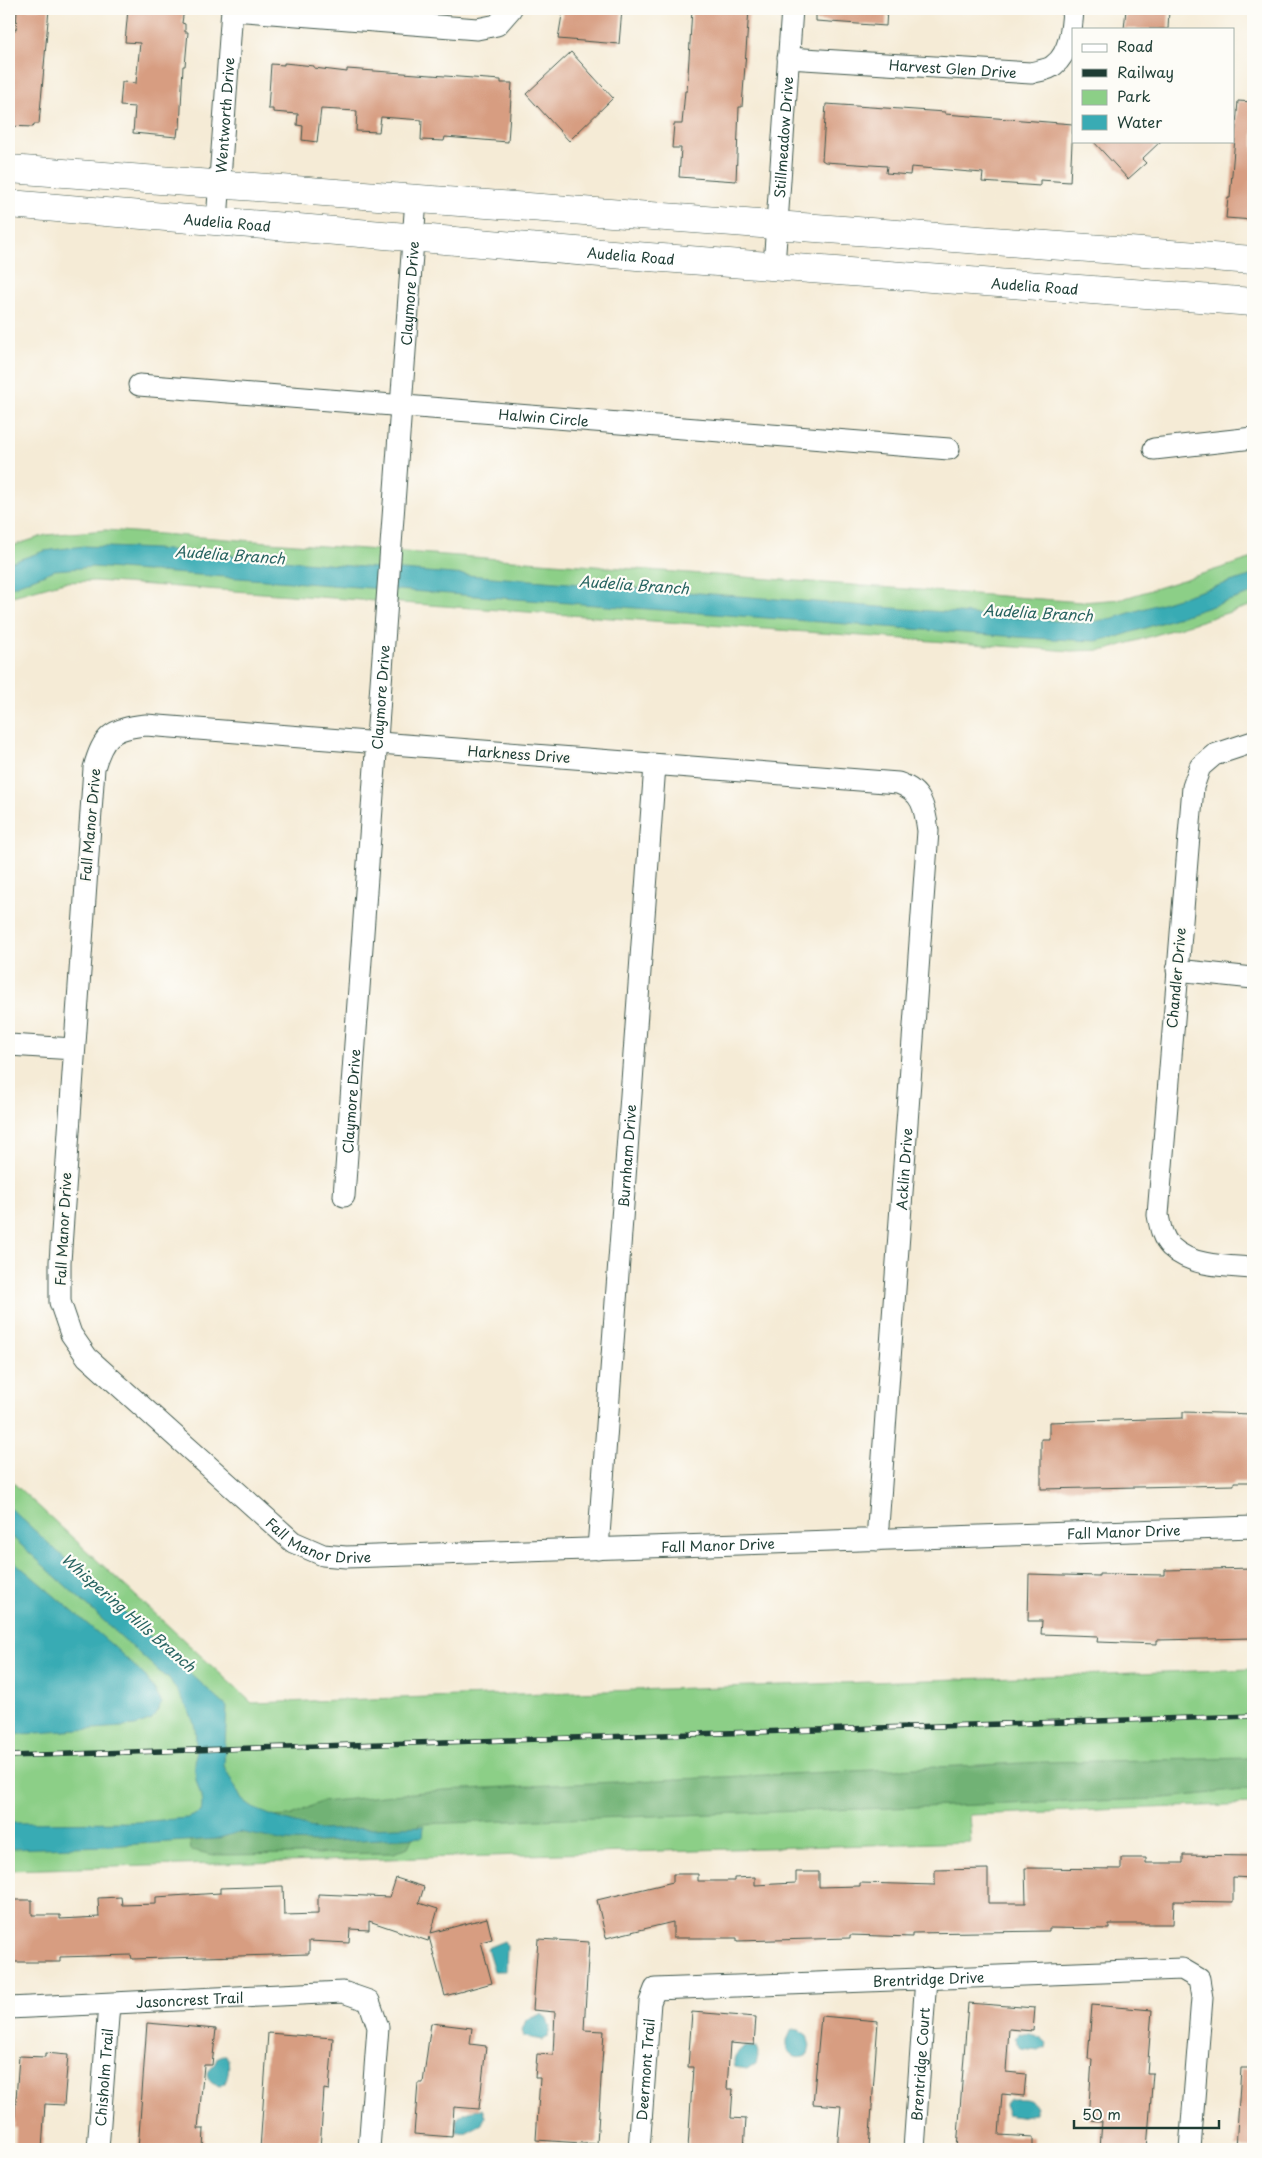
<svg xmlns="http://www.w3.org/2000/svg" width="1262" height="2158" viewBox="0 0 1262 2158" font-family="'Playpen Sans',sans-serif">
<rect width="100%" height="100%" fill="#fdfcf7"/>
<filter id="ink" filterUnits="userSpaceOnUse"><feTurbulence type="fractalNoise" baseFrequency=".02" numOctaves="2"/><feDisplacementMap in="SourceGraphic" scale="10" xChannelSelector="R" yChannelSelector="G"/><feConvolveMatrix kernelMatrix="1 2 1 2 8 2 1 2 1" color-interpolation-filters="sRGB"/></filter>
<filter id="wash" filterUnits="userSpaceOnUse"><feTurbulence type="fractalNoise" baseFrequency=".0096" numOctaves="4" result="noise"/><feDisplacementMap in="SourceGraphic" scale="20" xChannelSelector="R" yChannelSelector="G"/><feGaussianBlur stdDeviation="1.12" result="paint"/><feColorMatrix in="noise" values="0 0 0 0 0 0 0 0 0 0 0 0 0 0 0 0 0 1.4 0 .05"/><feComposite in="paint" operator="in"/></filter>
<g filter="url(#wash)">
<rect width="100%" height="100%" fill="#f5ebd6"/>
<g fill="#8ccf87" stroke="#56865e">
<path d="M106 530 1082 602 1122 599 1253 558V605L1106 650 1071 651 95 581 64 582 9 597V547L46 535Z"/>
<path d="M9 1479 252 1703 1253 1669V1804L969 1815 971 1842 9 1870Z"/>
</g>
<path fill="#71b274" stroke="#487854" d="M1253 1758V1789L1155 1799 419 1824 408 1847 394 1853 214 1855 191 1850 189 1831 263 1817 290 1816 321 1802 444 1790 1045 1762Z"/>
<g fill="#39abb4" stroke="#2c7474">
<path d="M84 546 156 549 350 566 1086 623 1113 618 1253 575V593L1120 636 1096 641 1031 638 93 567 55 570 9 588V563L44 551Z"/>
<path d="M9 1507 227 1707 224 1766 242 1800 255 1809 278 1818 320 1830 424 1826 423 1837 319 1842 286 1841 239 1832 216 1839 107 1846 9 1849V1823L137 1822 187 1818 201 1812C205 1797 195 1786 195 1771 195 1757 197 1743 195 1728 193 1715 176 1689 168 1677L164 1676 9 1534Z"/>
<path d="M9 1557 113 1646 146 1677 162 1703 152 1720 135 1726 9 1735Z"/>
<path d="M504 1941 507 1946 506 1971H494L487 1948Z"/>
<path d="M541 2014 547 2018 550 2027 548 2037 543 2040 524 2037 522 2030 526 2020Z"/>
<path d="M792 2029 799 2030 807 2035 810 2046 808 2055C798 2060 794 2058 787 2050V2040Z"/>
<path d="M1019 2033C1030 2034 1039 2034 1047 2043L1046 2048 1038 2051 1021 2049 1015 2037Z"/>
<path d="M743 2047H757L759 2054 756 2063 747 2069 735 2067C732 2057 736 2054 743 2047Z"/>
<path d="M223 2055H226C231 2064 228 2075 225 2083L220 2086C211 2084 209 2082 207 2073L216 2063 218 2057Z"/>
<path d="M1009 2099C1021 2099 1031 2096 1037 2108L1034 2114 1019 2117 1007 2115 1005 2104Z"/>
<path d="M482 2109 485 2116 482 2124 465 2133 457 2132 456 2120C463 2111 472 2110 482 2109Z"/>
</g>
<g id="blocks">
<g fill="#d79d81">
<path d="M17 9H49L39 124H34L33 127 9 126V29L16 30Z"/>
<path d="M128 9H184L182 23 185 24V32H188L185 66H183L180 129 178 128 177 137 133 133 135 107 120 106 122 82 136 83 140 43 125 42Z"/>
<path d="M563 9H622L619 44 558 39Z"/>
<path d="M692 9H749L742 107H739L736 181 679 177 681 148H672L674 124H682L685 91H687Z"/>
<path d="M816 9H887L886 26 816 21Z"/>
<path d="M1126 9H1169L1168 29H1124Z"/>
<path d="M571 52 613 98 569 141 526 94Z"/>
<path d="M284 63 314 66V68L347 72V69L501 80V83H512L508 142 445 137 444 141 421 140 422 120 381 117 379 132 356 131 357 111 321 109 317 142 302 140 303 126 297 125 298 114 273 112V109H268L271 64 284 65Z"/>
<path d="M1238 101 1253 102V220L1226 218 1228 198H1230Z"/>
<path d="M826 104 945 112V114L1073 124 1070 182 1040 180V186L982 182 983 173 911 167 910 175 886 173 887 166 825 162 822 160Z"/>
<path d="M1093 141H1161L1142 159 1146 163 1128 179Z"/>
<path d="M1183 1412 1253 1414V1482H1234V1485L1041 1489V1439H1049V1422L1183 1418Z"/>
<path d="M1253 1568V1638L1157 1640V1644L1097 1642 1098 1636 1041 1634 1042 1621H1028L1029 1574 1099 1576V1574L1165 1575V1570Z"/>
<path d="M1183 1855 1253 1856V1878L1233 1877V1902L1174 1901 1173 1924H1109V1929L1049 1928V1931L912 1933V1937L850 1935V1938L737 1941V1938H673V1922L606 1938 597 1900 673 1882V1874H698V1881H734V1878L755 1877V1885L796 1883V1872H819V1887L860 1886V1883L935 1885V1870L988 1869V1903H1026L1025 1868 1121 1869V1858H1146V1863H1183Z"/>
<path d="M396 1878 424 1887 419 1903 438 1909 431 1933 487 1918 492 1939 481 1942 492 1983 445 1996 429 1937 428 1941 369 1921V1930L350 1929 349 1943 309 1941V1954L132 1959 131 1955 60 1957V1962H9V1900H32V1915H60V1919L99 1917 98 1898 121 1897 122 1905 156 1904V1897L220 1893V1888L283 1886 284 1915 318 1914V1894L390 1897Z"/>
<path d="M538 1939 589 1942 584 2030 604 2031 597 2144 536 2140 540 2078H535L537 2054 553 2055 555 2012 533 2010Z"/>
<path d="M968 2003 1035 2008 1033 2031 1009 2029 1006 2072 1026 2074 1024 2096 1002 2094 999 2135 1033 2137V2149H957Z"/>
<path d="M1092 2005 1152 2010 1147 2073H1153L1147 2149H1100L1102 2121 1088 2120 1092 2059H1088Z"/>
<path d="M692 2012 756 2017 754 2045 730 2043 727 2089H733L731 2118 746 2119 744 2149H688L693 2067H688Z"/>
<path d="M821 2016 878 2021 869 2149H837L841 2106 813 2104Z"/>
<path d="M147 2023 216 2029 212 2065H204L198 2129H204L203 2149H138Z"/>
<path d="M431 2023 472 2028 470 2044 486 2046 479 2109 454 2107 452 2137 414 2134 418 2083H423Z"/>
<path d="M268 2033 333 2038 329 2090 324 2089 320 2149H260Z"/>
<path d="M45 2053 68 2055 64 2105 45 2104 42 2149H15L16 2128H14L19 2056 45 2057Z"/>
<path d="M1241 2068H1253V2149L1236 2148Z"/>
</g>
</g>
</g>
<g filter="url(#ink)">
<use href="#blocks" fill-opacity="0" stroke="#3f574c" stroke-width="1"/>
<g fill="none" stroke-linecap="round" stroke-linejoin="round">
<defs>
<g id="minor">
<path d="M232 10 477 29 497 25 511 9"/>
<path id="s1" d="M788 58 1031 73C1037 71 1049 70 1054 65 1070 53 1072 27 1073 9"/>
<path id="s2" d="M217 221 232 9"/>
<path id="s3" d="M774 266 792 9"/>
<path id="s4" d="M139 385 949 449"/>
<path d="M1154 449 1253 438"/>
<path d="M1253 742 1214 755 1200 767 1193 787 1158 1215C1160 1226 1162 1238 1171 1247 1192 1267 1227 1266 1253 1268"/>
<path d="M1177 970 1253 978"/>
<path d="M9 1045 74 1049"/>
<path id="s5" d="M344 1196 416 199"/>
<path id="s6" d="M877 1540 928 831C925 808 922 791 898 783L146 725C112 728 103 736 94 768L60 1262V1302L71 1334 87 1357 293 1542 323 1555 346 1557 1253 1527"/>
<path id="s7" d="M598 1549 655 765"/>
<path id="s8" d="M9 2008 343 1992 369 2001 378 2027 369 2149"/>
<path id="s9" d="M98 2149 109 2004"/>
<path id="s10" d="M639 2149 650 2002 655 1989 1182 1969 1199 1979 1202 1998 1190 2149"/>
<path id="s11" d="M914 2149 926 1978"/>
</g>
<g id="secondary">
<path d="M9 169 1253 260"/>
<path id="s12" d="M9 204 649 257 1253 302"/>
</g>
</defs>
<use href="#minor" stroke="#3f574c" stroke-width="23"/>
<use href="#secondary" stroke="#3f574c" stroke-width="29"/>
<use href="#minor" stroke="#fff" stroke-width="21"/>
<use href="#secondary" stroke="#fff" stroke-width="28"/>
<defs>
<path id="rail" d="M9 1756 1253 1716"/>
</defs>
<use href="#rail" stroke="#1f3d34" stroke-width="5.5"/>
<use href="#rail" stroke="#fdfcf7" stroke-width="4" stroke-dasharray="11" stroke-linecap="butt"/>
</g>
</g>
<g text-anchor="middle" dominant-baseline="central" stroke-width="4.5" stroke-linejoin="round" paint-order="stroke">
<g font-size="14" fill="#1f3d34" stroke="#fdfcf7">
<text stroke="none"><textPath href="#s1" startOffset="165">Harvest Glen Drive</textPath></text>
<text stroke="none"><textPath href="#s2" startOffset="106">Wentworth Drive</textPath></text>
<text stroke="none"><textPath href="#s3" startOffset="129">Stillmeadow Drive</textPath></text>
<text stroke="none"><textPath href="#s12" startOffset="219">Audelia Road</textPath></text>
<text stroke="none"><textPath href="#s12" startOffset="624">Audelia Road</textPath></text>
<text stroke="none"><textPath href="#s12" startOffset="1029">Audelia Road</textPath></text>
<text stroke="none"><textPath href="#s5" startOffset="905">Claymore Drive</textPath></text>
<text stroke="none"><textPath href="#s4" startOffset="406">Halwin Circle</textPath></text>
<text stroke="none"><textPath href="#s5" startOffset="500">Claymore Drive</textPath></text>
<text transform="translate(519 754) rotate(4)">Harkness Drive</text>
<text transform="translate(90 825) rotate(-85)">Fall Manor Drive</text>
<text transform="translate(1176 978) rotate(-85)">Chandler Drive</text>
<text stroke="none"><textPath href="#s5" startOffset="95">Claymore Drive</textPath></text>
<text stroke="none"><textPath href="#s7" startOffset="394">Burnham Drive</textPath></text>
<text stroke="none"><textPath href="#s6" startOffset="372">Acklin Drive</textPath></text>
<text transform="translate(63 1229) rotate(-87)">Fall Manor Drive</text>
<text stroke="none"><textPath href="#s6" startOffset="3308">Fall Manor Drive</textPath></text>
<text stroke="none"><textPath href="#s6" startOffset="2498">Fall Manor Drive</textPath></text>
<text stroke="none"><textPath href="#s6" startOffset="2902">Fall Manor Drive</textPath></text>
<text stroke="none"><textPath href="#s10" startOffset="435">Brentridge Drive</textPath></text>
<text stroke="none"><textPath href="#s8" startOffset="181">Jasoncrest Trail</textPath></text>
<text stroke="none"><textPath href="#s11" startOffset="85">Brentridge Court</textPath></text>
<text stroke="none"><textPath href="#s10" startOffset="80">Deermont Trail</textPath></text>
<text stroke="none"><textPath href="#s9" startOffset="72">Chisholm Trail</textPath></text>
</g>
<g font-size="15" font-style="italic" fill="#286461" stroke="#fdfcf7">
<text transform="translate(230 554) rotate(4)">Audelia Branch</text>
<text transform="translate(634 584) rotate(4)">Audelia Branch</text>
<text transform="translate(1038 612) rotate(3)">Audelia Branch</text>
<text transform="translate(129 1612) rotate(41)">Whispering Hills Branch</text>
</g>
</g>
<rect width="1262" height="2158" fill="none" stroke="#fdfcf7" stroke-width="30"/>
<rect x="1072" y="28" width="162" height="115" fill="#fdfcf7" stroke="#a4b0a9"/>
<rect x="1082" y="44" width="25" height="8" fill="#ffffff" stroke="#a4b0a9"/>
<text x="1117" y="52" font-size="15" fill="#1f3d34">Road</text>
<rect x="1082" y="69" width="25" height="8" fill="#1f3d34" stroke="#a4b0a9"/>
<text x="1117" y="78" font-size="15" fill="#1f3d34">Railway</text>
<rect x="1082" y="90" width="25" height="15" fill="#8ccf87" stroke="#a4b0a9"/>
<text x="1117" y="102" font-size="15" fill="#1f3d34">Park</text>
<rect x="1082" y="115" width="25" height="15" fill="#39abb4" stroke="#a4b0a9"/>
<text x="1117" y="128" font-size="15" fill="#1f3d34">Water</text>
<path d="M1074 2120v8h145v-8" fill="none" stroke="#1f3d34" stroke-width="2.5"/>
<text x="1082" y="2120" font-size="15" fill="#1f3d34" stroke="#fdfcf7" stroke-width="4" paint-order="stroke">50 m</text>
</svg>
